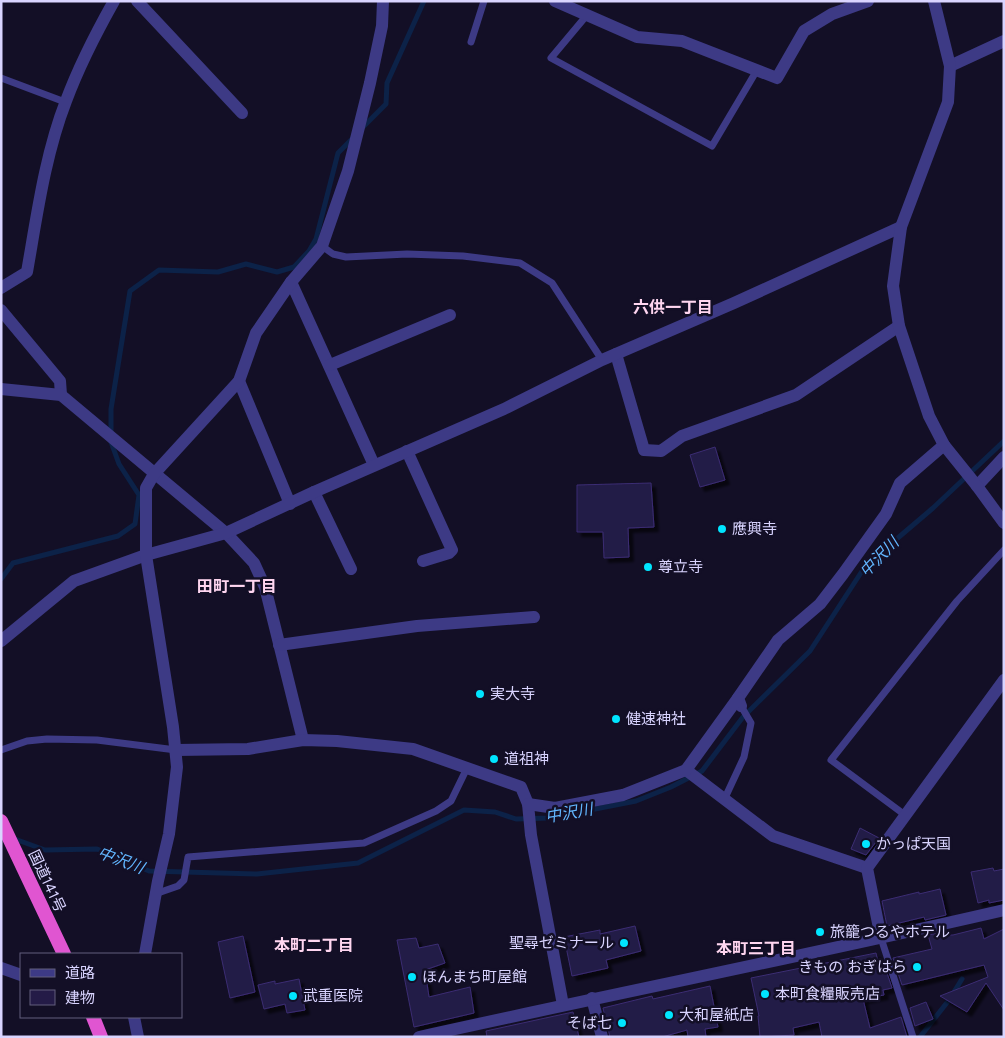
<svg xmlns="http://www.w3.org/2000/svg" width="1005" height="1038" viewBox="0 0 1005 1038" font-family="Figtree,'Noto Sans JP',sans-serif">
<defs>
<filter id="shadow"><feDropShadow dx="4.5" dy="4.5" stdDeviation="1" flood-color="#0009"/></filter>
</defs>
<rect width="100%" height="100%" fill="#130f26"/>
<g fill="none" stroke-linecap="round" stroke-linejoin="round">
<g stroke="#0c2248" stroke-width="5">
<path d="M362 128 386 104 387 83 424 1"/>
<path d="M1 579 13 563 118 536 135 524 139 495 119 464 111 442V409L130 291 159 270 218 272 246 264 277 272 294 267 309 251 316 239 338 153 353 138"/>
<path d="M12 838 45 850 97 849 149 871 257 874 358 863 464 810 495 812 516 819 549 818 636 801 671 787 702 771 743 717 810 651 866 565 933 508 1004 441"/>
<path d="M920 1037 949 1000 962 979"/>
</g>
</g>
<g fill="#241b47" stroke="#3b2d73" filter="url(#shadow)">
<path d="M715 447 725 480 700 487 690 455Z"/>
<path d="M651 483 654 527 628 528 629 557 604 558 603 532H577V485Z"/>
<path d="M860 828 879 838 866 855 851 849Z"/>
<path d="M993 868 994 871 1004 869V900L989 903V900L978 903 971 872Z"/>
<path d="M940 889 946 915 925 920 924 917 887 926 882 901 919 892V894Z"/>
<path d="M635 926 641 951 606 960 608 968 572 976 564 937 600 930V934Z"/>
<path d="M981 928 984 939 1004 929V1010L986 983 967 1012 940 996 988 977 984 965 902 985 893 958 932 949 928 935 950 931V935H953Z"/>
<path d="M243 936 255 992 230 998 218 942Z"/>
<path d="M416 938 419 948 438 944 445 963 425 970 429 997 470 987 474 1013 414 1027 397 940Z"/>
<path d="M876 953 878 962 883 961 892 988 883 990 884 995 863 999 870 1028 901 1017 907 1037H822L819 1022 793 1028 794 1035 760 1037 758 1016H759L751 978Z"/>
<path d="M299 979 305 1010 287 1013 285 1004 264 1009 258 985 275 981V984Z"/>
<path d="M710 986 718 1027 705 1029 706 1037H688L687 1030 662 1037H610L603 1008 652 996 653 999Z"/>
<path d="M926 1002 933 1019 915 1026 910 1008Z"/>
<path d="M573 1012 579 1037H487L486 1031Z"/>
</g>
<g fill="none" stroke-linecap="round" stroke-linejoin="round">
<g stroke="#3d3a85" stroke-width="7">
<path d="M587 15 551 58 712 146 757 70"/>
<path d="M471 42 484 1"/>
<path d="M1 78 65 102"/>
<path d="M322 246 333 254 346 257 407 254 463 256 520 263 552 283 602 360"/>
<path d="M1 750 27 741 47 739 97 740 176 750"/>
<path d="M724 800 744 757 751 723 741 706"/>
<path d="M905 815 831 760 957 601 1004 550"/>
<path d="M155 894 178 886 184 880 188 857 364 843 436 811 451 801 467 768"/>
<path d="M881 938 913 1037"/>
</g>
<g stroke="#3d3a85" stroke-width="12">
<path d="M137 1 242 113"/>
<path d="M555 1 637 37 682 41 777 78 804 31 832 14 868 1"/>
<path d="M950 66 1004 41"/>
<path d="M291 282 374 465"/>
<path d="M1 288 27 272C37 215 45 155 66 101 79 66 96 33 114 1"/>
<path d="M1 310 60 381 61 395"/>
<path d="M616 354 644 450 661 451 682 436 796 395 899 326"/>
<path d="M330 365 450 315"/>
<path d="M239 381 290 504"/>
<path d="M1 389 61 395 226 533 254 563 265 587 303 740"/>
<path d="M407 451 452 550 449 553 423 561"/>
<path d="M977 486 1004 457"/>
<path d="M314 492 351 569"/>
<path d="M1 641 74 581 146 555 226 533 314 492 504 409 602 360 734 303 901 227"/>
<path d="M279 645 417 626 534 617"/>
<path d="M741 706 738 698 778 640 820 604 843 574 886 514 900 483 944 445"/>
<path d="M176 750 248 749 303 740 337 741 413 749 521 787 528 804 531 835 563 1005"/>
<path d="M686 770 773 836 867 868"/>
<path d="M528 804 555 808 623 795 686 770 738 698"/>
<path d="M881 938 867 868 1004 680"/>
<path d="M145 954 158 881 169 834 177 767 173 727 146 555V488L154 474 239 381 256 333 291 282 322 246 348 171 370 83 382 26 383 1"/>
<path d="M1 968 21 975"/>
<path d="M592 998 602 1037"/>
<path d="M134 1017 138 1037"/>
</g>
<g stroke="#3d3a85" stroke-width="12">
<path d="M934 1 950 66 948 102 901 227 893 286 899 326 929 416 944 445 977 486 1004 523"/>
<path d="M419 1037C613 994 809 955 1004 910"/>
</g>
<g stroke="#e055d1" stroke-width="14">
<path d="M1 821 64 954"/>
<path d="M93 1017 101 1037"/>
</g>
</g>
<g fill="#00e5ff" stroke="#130f26" stroke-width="2">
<circle cx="722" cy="529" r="5"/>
<circle cx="648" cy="567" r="5"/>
<circle cx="480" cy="694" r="5"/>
<circle cx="616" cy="719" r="5"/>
<circle cx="494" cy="759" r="5"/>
<circle cx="866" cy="844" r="5"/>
<circle cx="820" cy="932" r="5"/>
<circle cx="624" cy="943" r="5"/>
<circle cx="917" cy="967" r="5"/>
<circle cx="412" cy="977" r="5"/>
<circle cx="765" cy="994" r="5"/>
<circle cx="293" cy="996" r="5"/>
<circle cx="669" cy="1015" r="5"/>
<circle cx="622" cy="1023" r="5"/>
</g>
<g text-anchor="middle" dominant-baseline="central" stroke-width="5" stroke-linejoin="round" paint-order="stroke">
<g font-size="15" fill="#d9d4ff" stroke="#130f26" text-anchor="start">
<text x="732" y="529">應興寺</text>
<text x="658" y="567">尊立寺</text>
<text x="490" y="694">実大寺</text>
<text x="626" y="719">健速神社</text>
<text x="504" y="759">道祖神</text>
<text x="876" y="844">かっぱ天国</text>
<text x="830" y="932">旅籠つるやホテル</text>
<text x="614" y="943" text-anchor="end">聖尋ゼミナール</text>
<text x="907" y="967" text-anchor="end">きもの おぎはら</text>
<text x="422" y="977">ほんまち町屋館</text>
<text x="775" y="994">本町食糧販売店</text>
<text x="303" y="996">武重医院</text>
<text x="679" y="1015">大和屋紙店</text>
<text x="612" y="1023" text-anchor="end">そば七</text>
</g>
<g font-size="15" fill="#d9d4ff" stroke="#130f26">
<text transform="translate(47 881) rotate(65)">国道141号</text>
</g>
<g font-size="16" font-weight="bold" fill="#ffd6f0" stroke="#130f26">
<text x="673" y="307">六供一丁目</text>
<text x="237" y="586">田町一丁目</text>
<text x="314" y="945">本町二丁目</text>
<text x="756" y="948">本町三丁目</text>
</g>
<g font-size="16" font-style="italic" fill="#62b6ff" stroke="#130f26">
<text transform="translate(879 557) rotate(-46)">中沢川</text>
<text transform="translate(569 813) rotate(-10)">中沢川</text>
<text transform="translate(121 860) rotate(21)">中沢川</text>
</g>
</g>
<rect width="1005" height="1038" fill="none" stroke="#d9d4ff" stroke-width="5"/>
<rect x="20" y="953" width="162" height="65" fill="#130f26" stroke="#625e7d"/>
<rect x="30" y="969" width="25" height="8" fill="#3d3a85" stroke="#625e7d"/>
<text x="65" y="978" font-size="15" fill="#d9d4ff">道路</text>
<rect x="30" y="990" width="25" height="15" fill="#241b47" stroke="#625e7d"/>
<text x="65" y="1003" font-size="15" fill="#d9d4ff">建物</text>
</svg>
